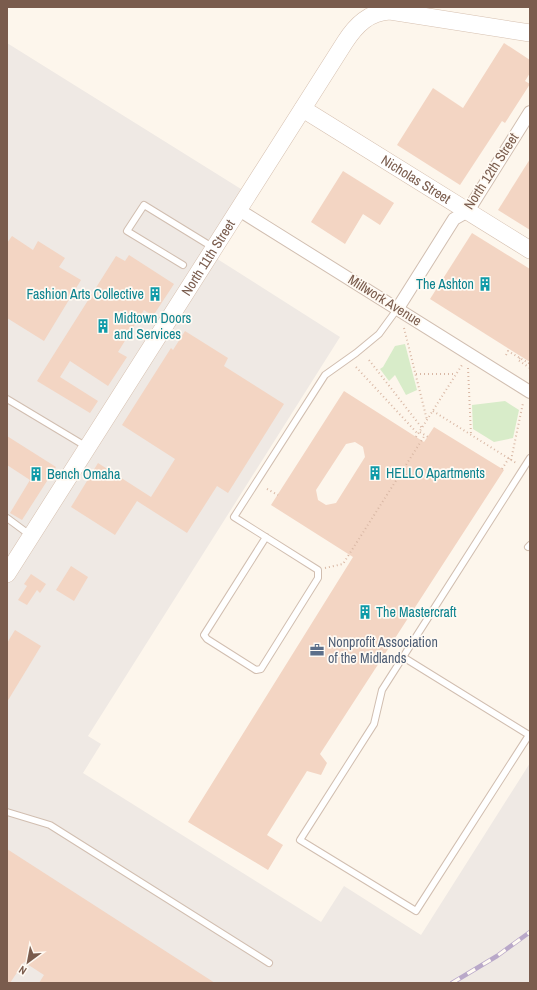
<svg xmlns="http://www.w3.org/2000/svg" width="537" height="990" viewBox="0 0 537 990" font-family="'Archivo Narrow',sans-serif">
<rect width="100%" height="100%" fill="#fdf6ec"/>
<path fill="#efe9e4" d="M7 43 249 194 211 255 340 337 88 736 101 744 83 773 321 922 344 886 421 935 530 763V983H7Z"/>
<g fill="#d8ecc9">
<path d="M405 344 417 390 406 395 395 375 389 381 380 369 383 367 395 346Z"/>
<path d="M505 401 519 410 513 438 494 442 473 429 472 405Z"/>
</g>
<g fill="#f3d5c3" fill-rule="evenodd">
<path d="M504 43 530 60V73L525 81 530 84 505 123 502 121 460 185 397 145 433 88 463 108Z"/>
<path d="M530 159V230L498 210Z"/>
<path d="M343 171 394 203 380 225 363 214 345 244 311 222Z"/>
<path d="M472 233 530 269V362L430 299Z"/>
<path d="M12 236 33 250 38 241 65 258 59 267 81 280 44 341 7 318V243Z"/>
<path d="M129 255 174 284 153 316 144 310 118 352 127 357 108 386 70 361 60 377 98 401 90 413 37 381 116 256 125 261Z"/>
<path d="M185 331 228 358 224 366 284 404 228 493 217 486 187 533 137 501 115 535 71 507 98 463 151 497 175 459 122 425 171 348 173 350Z"/>
<path d="M344 391 424 442 434 427 504 470 320 754 327 763 321 775 307 771 267 835 283 845 268 870 188 822 353 557 271 505ZM355 442 363 447 365 457 336 503 326 505 318 500 316 490 346 444Z"/>
<path d="M7 436 56 467 22 520 10 513 30 480 7 465Z"/>
<path d="M71 566 88 577 74 601 56 590Z"/>
<path d="M31 574 46 584 40 593 37 590 27 605 18 600 27 586 24 584Z"/>
<path d="M15 630 41 646 7 702V643Z"/>
<path d="M7 849 215 983H39L44 975 24 962 10 983H7Z"/>
</g>
<g fill="none" stroke-linecap="round" stroke-linejoin="round">
<defs>
<g id="lane">
<path d="M183 265 127 231 144 205 214 248"/>
<path d="M7 399 87 447"/>
<path d="M7 518 30 535"/>
<path d="M266 537 204 635 207 639 256 670 261 669 318 578V570L234 517 325 375 356 353 379 334 398 308"/>
<path d="M528 547 530 545"/>
<path d="M403 657 529 735 416 911 300 840 374 724 382 690 530 458"/>
<path d="M7 812 50 825 269 963"/>
</g>
<g id="street">
<path d="M239 210 530 392"/>
<path d="M398 308 454 219 468 211 530 112"/>
</g>
<g id="secondary">
<path id="s1" d="M303 109 530 250"/>
<path id="s2" d="M7 574 345 42C356 25 369 12 390 11L530 33"/>
</g>
</defs>
<use href="#lane" stroke="#d1beb0" stroke-width="8"/>
<use href="#street" stroke="#d1beb0" stroke-width="14"/>
<use href="#secondary" stroke="#d6c0b0" stroke-width="18"/>
<g stroke="#d9b8a5" stroke-width="2" stroke-dasharray="1 3" stroke-linecap="butt">
<path d="M404 328 427 420"/>
<path d="M506 355 508 351 530 364"/>
<path d="M520 358 518 360 530 368"/>
<path d="M369 360 422 428"/>
<path d="M356 367 418 434"/>
<path d="M468 368 471 435"/>
<path d="M416 374H456"/>
<path d="M433 411 516 463"/>
<path d="M420 432 428 437"/>
<path d="M416 437 462 365"/>
<path d="M511 460 523 403"/>
<path d="M502 469 509 458"/>
<path d="M267 489 278 495"/>
<path d="M325 568 343 564 425 435"/>
</g>
<use href="#lane" stroke="#fff" stroke-width="6"/>
<use href="#street" stroke="#fff" stroke-width="12"/>
<use href="#secondary" stroke="#fff" stroke-width="17"/>
<defs>
<path id="rail" d="M452 983 497 956 530 932"/>
</defs>
<use href="#rail" stroke="#b9a8c9" stroke-width="4.5"/>
<use href="#rail" stroke="#fffaf3" stroke-width="3" stroke-dasharray="9" stroke-linecap="butt"/>
</g>
<defs>
<symbol id="building-bare" viewBox="-9 -9 18 18"><path d="M-4-6H4V6H1V3H-1V6H-4ZM-2.5-4.3h1.7v1.8h-1.7ZM.8-4.3h1.7v1.8H.8ZM-2.5-1h1.7V.8h-1.7ZM.8-1h1.7V.8H.8Z" fill="#0f9aa8" stroke="#fffaf3" stroke-width="2.5" paint-order="stroke"/></symbol>
<symbol id="office-bare" viewBox="-9 -9 18 18"><path d="M-6-3h4V-5.5h4V-3h4V5H-6ZM-1-4.5V-3h2v-1.5ZM-6 0V1H6V0Z" fill="#5c6f8a" stroke="#fffaf3" stroke-width="2.5" paint-order="stroke"/></symbol>
</defs>
<g fill-rule="evenodd">
<use href="#building-bare" x="475" y="274" width="20" height="20"/>
<use href="#building-bare" x="145" y="284" width="20" height="20"/>
<use href="#building-bare" x="93" y="316" width="20" height="20"/>
<use href="#building-bare" x="365" y="463" width="20" height="20"/>
<use href="#building-bare" x="26" y="464" width="20" height="20"/>
<use href="#building-bare" x="355" y="602" width="20" height="20"/>
<use href="#office-bare" x="307" y="640" width="20" height="20"/>
</g>
<g text-anchor="middle" dominant-baseline="central" stroke-width="3.5" stroke-linejoin="round" paint-order="stroke">
<g font-size="14" fill="#7a5c4d" stroke="#fffaf3">
<text transform="translate(491 171) rotate(-57)">North 12th Street</text>
<text stroke="none"><textPath href="#s1" startOffset="133">Nicholas Street</textPath></text>
<text stroke="none"><textPath href="#s2" startOffset="375">North 11th Street</textPath></text>
<text transform="translate(385 300) rotate(32)">Millwork Avenue</text>
</g>
<g font-size="14" fill="#0d838f" stroke="#fffaf3" text-anchor="start">
<text x="474" y="284" text-anchor="end">The Ashton</text>
<text x="144" y="294" text-anchor="end">Fashion Arts Collective</text>
<text x="114" y="318">Midtown Doors<tspan x="114" dy="16">and Services</tspan></text>
<text x="386" y="473">HELLO Apartments</text>
<text x="47" y="474">Bench Omaha</text>
<text x="376" y="612">The Mastercraft</text>
</g>
<g font-size="14" fill="#4e5e75" stroke="#fffaf3" text-anchor="start">
<text x="328" y="642">Nonprofit Association<tspan x="328" dy="16">of the Midlands</tspan></text>
</g>
</g>
<rect width="537" height="990" fill="none" stroke="#7a5c4d" stroke-width="16"/>
<g transform="translate(28 962) rotate(212)" stroke="#fffaf3" stroke-width="3" paint-order="stroke">
<path d="M0-3L7 15L0 10L-7 15Z" fill="#7a5c4d"/>
<text y="-6" font-size="11" font-weight="bold" text-anchor="middle" fill="#7a5c4d">N</text>
</g>
</svg>
